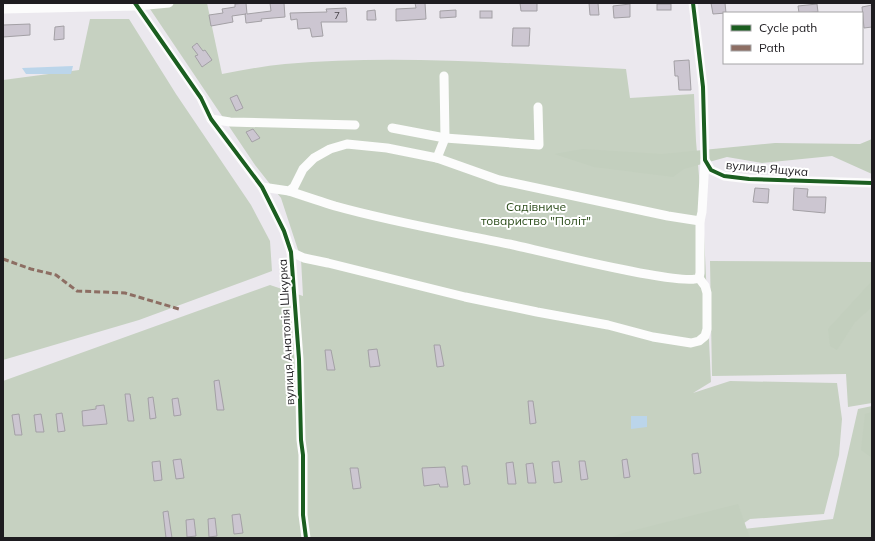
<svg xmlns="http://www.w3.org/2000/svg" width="875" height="541" viewBox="0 0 875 541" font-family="Mulish,sans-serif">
<rect width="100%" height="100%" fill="#ebe8ee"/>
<g fill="#c6d1c1">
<path d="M146 3H207L222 74C243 70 264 66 285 64 399 54 512 64 626 69L630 98 694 94 696 141 704 234 711 382 693 393 730 381 837 383 842 419 839 455 824 514 750 519 734 530 833 519 858 409 872 406V538H3V381L270 285 303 296 301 259 281 198 255 165Z"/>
<path d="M90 19H129L176 94 251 205 270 241 272 271 139 320 3 360V80L79 70Z"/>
<path d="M710 261 872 262V403L848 407 846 374 712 376Z"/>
</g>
<g fill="#c3cfbe">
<path d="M872 139V174L832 156 762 163 727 157 684 169 673 177 594 167 554 154 583 149 662 154 775 143 860 144Z"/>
<path d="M872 281V307L855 322 837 350 830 346 828 329Z"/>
<path d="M872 412V458L861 450 865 414Z"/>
<path d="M738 504 750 538H609L623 533Z"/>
</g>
<g fill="#bbd5ea">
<path d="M73 66 71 74H26L22 68Z"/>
<path d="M631 416H647V427L631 429Z"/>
</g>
<g fill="#ccc6d1" stroke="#a3a0a5">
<path d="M246 3 247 14 271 11 270 3H284L285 17 261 19 262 21 246 23 245 14H246L232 16 233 22 211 26 209 15 223 13 222 9 235 7V4Z"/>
<path d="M415 3H425L426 19 396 21V9L416 8Z"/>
<path d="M520 3H537V11H521Z"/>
<path d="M589 3H598L599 15H590Z"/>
<path d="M711 3H725L726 13 713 14Z"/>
<path d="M630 4V17L614 18 613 6Z"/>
<rect x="657" y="4" width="14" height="6"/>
<path d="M817 4 818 12 799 13 798 6Z"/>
<path d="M872 5V27L864 28 862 7Z"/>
<path d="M346 8 347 22H321L323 36 312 37 310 28 298 29 297 19 291 20 290 13 327 12 326 9Z"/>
<path d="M375 10 376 20H367V11Z"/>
<path d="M456 10V17L440 18V11Z"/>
<rect x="480" y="11" width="12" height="7"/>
<path d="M30 24V35L3 37V25Z"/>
<path d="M64 26V39L54 40 55 27Z"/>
<path d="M513 28H530L529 46H512Z"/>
<path d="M197 43 203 51 205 50 212 60 202 67 195 56 198 55 192 47Z"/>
<path d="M689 60 691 90H679L678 76H675L674 61Z"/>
<path d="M237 95 243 108 236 111 230 98Z"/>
<path d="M253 129 260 138 252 142 246 132Z"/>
<path d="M755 188 769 189 768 203 753 202Z"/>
<path d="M794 188 808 189 807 197H826L825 213 793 210Z"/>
<path d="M434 345H440L444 366 437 367Z"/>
<path d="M377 349 380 366 370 367 368 350Z"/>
<path d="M325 350H331L335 370H327Z"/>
<path d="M219 380 224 410H217L214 381Z"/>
<path d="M125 394H130L134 421H128Z"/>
<path d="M153 397 156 418 150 419 148 398Z"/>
<path d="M178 398 181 415 174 416 172 399Z"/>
<path d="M528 401H533L536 423 530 424Z"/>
<path d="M104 405 107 424 83 426 82 411 96 409V406Z"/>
<path d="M62 413 65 431 58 432 56 414Z"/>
<path d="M19 414 22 435H15L12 415Z"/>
<path d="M41 414 44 432H36L34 415Z"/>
<path d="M698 453 701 473 694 474 692 454Z"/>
<path d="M181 459 184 478 176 479 173 460Z"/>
<path d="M627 459 630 477 624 478 622 460Z"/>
<path d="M160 461 162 480 154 481 152 462Z"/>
<path d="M559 461 562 482 554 483 552 462Z"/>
<path d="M579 461H585L588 479 581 480Z"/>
<path d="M513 462 516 484H508L506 463Z"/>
<path d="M533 463 536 483H528L526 464Z"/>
<path d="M462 466H467L470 484 464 485Z"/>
<path d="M445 467 448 487H440L439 484 424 486 422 468Z"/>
<path d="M350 468H358L361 488 353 489Z"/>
<path d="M168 511 172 538H166L163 512Z"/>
<path d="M240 514 243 533 234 534 232 515Z"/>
<path d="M215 518 217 536 209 537 208 519Z"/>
<path d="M194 519 196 536 187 537 186 520Z"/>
</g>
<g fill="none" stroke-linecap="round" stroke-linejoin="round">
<g stroke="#fcfcfc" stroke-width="9">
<path d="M135 3 201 98 211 119 262 187 284 231 291 252 299 359 301 440 303 455V515L306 538"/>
<path d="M693 3 703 87 705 160 711 170 724 176 749 179 872 183"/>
<path d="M3 9 137 6 169 3"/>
<path d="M211 119 230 122 355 125"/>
<path d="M392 128 445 138 539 145 538 107"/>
<path d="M437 158 445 138 444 76"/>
<path d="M262 187 289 191 294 187 303 169 314 158 330 149 347 144 387 148 437 158 499 180 668 216 700 221 702 212 705 160"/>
<path d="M289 191C304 196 319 201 335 206 392 222 451 232 509 244 537 250 682 287 699 278L700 273V221"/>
<path d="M291 252 304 258 328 263 465 297 537 312 608 325 653 337 691 343 699 341 705 336 707 329V293L705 286 699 278"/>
</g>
<path stroke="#8d6e63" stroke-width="3" stroke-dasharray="6 3" stroke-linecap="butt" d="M3 259 31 269 56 275 77 291 125 293 179 309"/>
<defs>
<g id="cycleway">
<path d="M135 3 201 98 211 119 262 187 284 231 291 252 299 359 301 440 303 455V515L306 538"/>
<path d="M693 3 703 87 705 160 711 170 724 176 749 179 872 183"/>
</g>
</defs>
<use href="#cycleway" stroke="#fff" stroke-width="6"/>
<use href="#cycleway" stroke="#1b5e20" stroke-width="4"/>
</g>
<g text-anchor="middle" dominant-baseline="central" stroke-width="4" stroke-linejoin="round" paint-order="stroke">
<g font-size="10" fill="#4a464c">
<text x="337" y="15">7</text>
</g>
<g font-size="12" fill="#1e1c20" stroke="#fff">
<text transform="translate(767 168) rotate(5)">вулиця Ящука</text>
<text transform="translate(286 332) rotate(-93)">вулиця Анатолія Шкурка</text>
</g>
<g font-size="12" fill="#2a4b19" stroke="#fff">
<text x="536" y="206">Садівниче<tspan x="536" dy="14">товариство "Політ"</tspan></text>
</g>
</g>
<rect width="875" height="541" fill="none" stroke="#1e1c20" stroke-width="8"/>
<rect x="723" y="12" width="140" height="52" fill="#ffffff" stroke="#a5a4a6"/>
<rect x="731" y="25" width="20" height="6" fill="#1b5e20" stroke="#a5a4a6"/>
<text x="759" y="32" font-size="12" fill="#1e1c20">Cycle path</text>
<rect x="731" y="45" width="20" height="6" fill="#8d6e63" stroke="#a5a4a6"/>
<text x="759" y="52" font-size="12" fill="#1e1c20">Path</text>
</svg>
